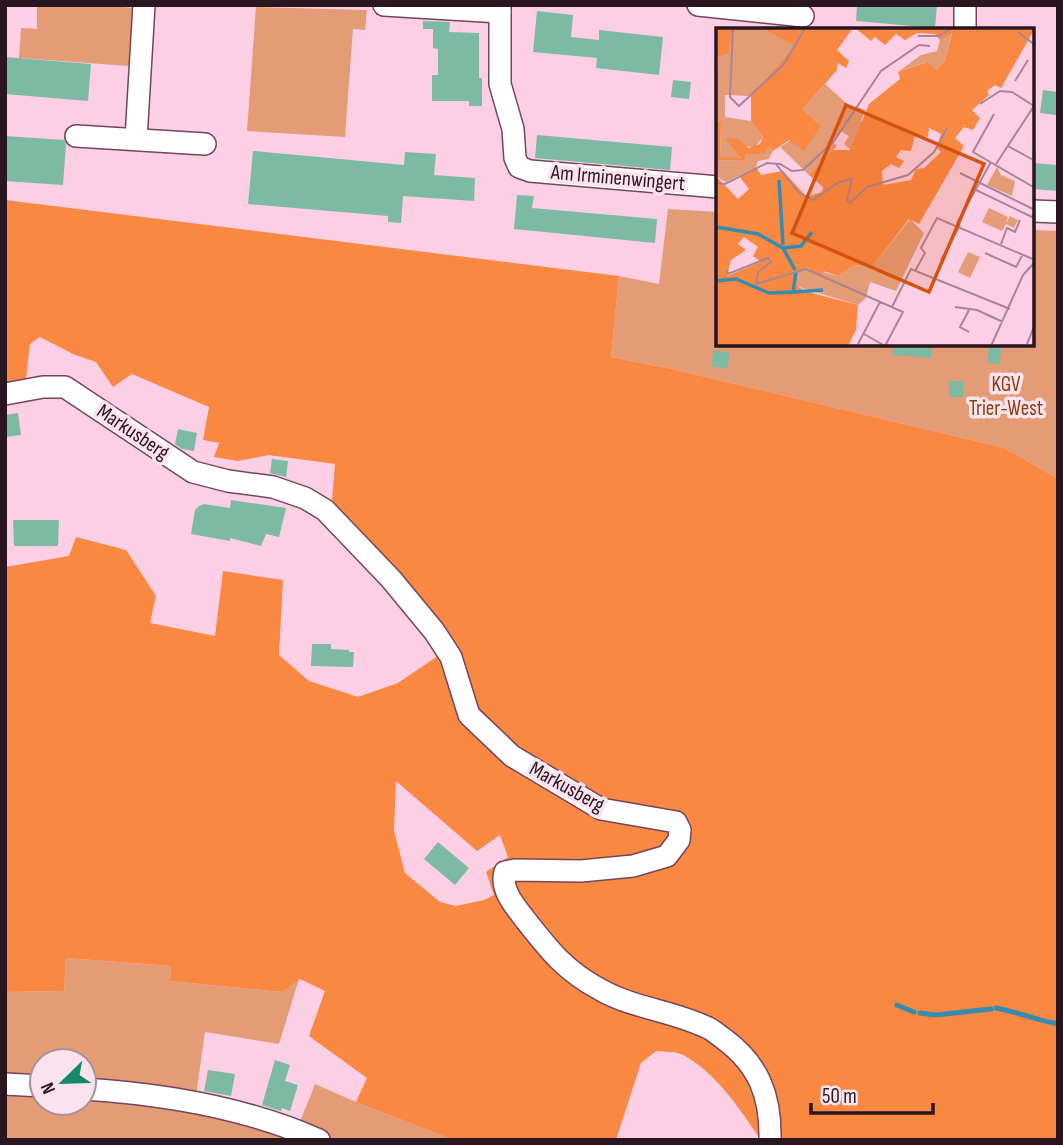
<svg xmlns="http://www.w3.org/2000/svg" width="1063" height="1145" viewBox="0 0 1063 1145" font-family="'Sofia Sans Condensed',sans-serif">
<rect width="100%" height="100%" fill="#fccfe4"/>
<g fill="#e39c75" fill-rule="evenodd">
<path d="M37 5H109L133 8 129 66 19 58 21 28 37 29Z"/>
<path d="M256 7 367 10 365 30 353 29 345 137 247 131Z"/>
<path d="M668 209 718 212V345H1033V230L1058 231V479L1005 448 672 369 611 357 619 276 659 284Z"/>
<path d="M66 958 171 966 170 981 282 992 299 979 279 1044 205 1032 194 1110 294 1137 315 1084 356 1102 453 1140H5V992L64 991ZM42 1061H84V1103H42Z"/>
</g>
<path fill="#f98843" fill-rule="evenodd" d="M5 200 619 276 611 357 672 369 1005 448 1058 479V1140H761C740 1110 717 1073 683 1055 676 1051 664 1052 656 1051L641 1063 616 1140H453L356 1102 367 1078 309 1036 325 991 300 979 282 992 170 981 171 966 66 958 64 991 5 992V567L69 556 76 537 126 550 156 596 150 623 215 636 223 571 283 580 279 655 309 681 358 697 398 683 451 647 403 575 332 501 335 464 269 455 238 461 214 457 219 443 203 440 209 407 132 374 113 387 96 362 73 354 40 337 30 344 26 379 5 382ZM396 781 477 851 500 835 508 857 486 872 494 895 484 900 456 906 440 902 405 873 394 831Z"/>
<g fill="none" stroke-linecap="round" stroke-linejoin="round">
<g stroke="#368bae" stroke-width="5">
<path d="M897 1005 914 1012"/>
<path d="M996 1008C1017 1012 1036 1020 1058 1024"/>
<path d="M920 1013 936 1015 991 1009"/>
</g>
</g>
<g fill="#7dbaa4">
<path d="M857 5H937L935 28 856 21Z"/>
<path d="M537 11 573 15 571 37 599 40V30L663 37 659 75 596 68 597 58 533 52Z"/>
<path d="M423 21 450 22 449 32 479 33V78H482V106H469V101H432V75H438V49L433 48V29H423Z"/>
<path d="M5 57 91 64 88 101 5 94Z"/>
<path d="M673 80 691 82 689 99 671 97Z"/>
<path d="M1043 90 1058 92 1056 115 1040 113Z"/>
<path d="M537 135 672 147 670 170 535 158Z"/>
<path d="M5 136 64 140 66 144 63 185 5 181Z"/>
<path d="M253 151 404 165 405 152 436 154 434 175 475 178 474 201 403 196 401 223 388 222V216L248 204Z"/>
<path d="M1033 163 1058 165V191L1033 189Z"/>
<path d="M517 195 534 196 532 208 657 219 655 243 514 229Z"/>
<path d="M893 345H932L931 358 892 355Z"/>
<path d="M989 345H1001L1000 364 987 363Z"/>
<path d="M714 350 730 353 727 369 711 366Z"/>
<rect x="949" y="381" width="14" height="16"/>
<path d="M18 413 21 435 5 437V415Z"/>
<path d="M178 429 197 433 194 451 182 449 175 444Z"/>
<path d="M272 459 288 461 286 477 270 473Z"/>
<path d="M231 500 286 508 279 537 266 534 261 546 230 538V541L191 534 195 510 199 506 204 504 230 508Z"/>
<path d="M13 520H59L58 546H14Z"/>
<path d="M312 644H331V649L349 650V652H354L353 667 311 666Z"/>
<path d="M438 842 469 868 455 885 424 859Z"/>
<path d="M275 1060 290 1065 285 1081 298 1085 290 1111 282 1108 281 1111 262 1105Z"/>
<path d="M208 1070 235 1074 231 1096 204 1091Z"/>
</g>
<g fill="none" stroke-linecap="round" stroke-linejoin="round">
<defs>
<g id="minor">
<path d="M384 5 500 12"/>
<path d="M500 5V84L513 129 515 158 519 167 530 171 718 187"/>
<path d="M698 5 803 16"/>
<path d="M965 30V5"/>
<path d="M76 136 205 144"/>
<path d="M136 139 144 5"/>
<path d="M1033 211 1058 212"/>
<path d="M5 394 43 387H65L193 472 228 481 273 487 305 498 325 510 391 579 434 631 451 657 469 715 512 756 601 809 676 822 680 830 679 840 667 856 633 866 581 871 515 870 505 872C500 889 514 905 524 918 549 950 565 971 601 990 633 1008 673 1011 706 1027 712 1029 718 1035 724 1039 759 1065 771 1096 770 1140"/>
<path d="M5 1084 42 1086"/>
<path d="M84 1089C164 1094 245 1107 319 1140"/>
</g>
</defs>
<use href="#minor" stroke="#74455c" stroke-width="24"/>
<use href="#minor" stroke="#fff" stroke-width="21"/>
</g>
<g text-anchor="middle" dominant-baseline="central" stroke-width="7" stroke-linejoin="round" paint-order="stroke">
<g font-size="21" fill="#2a1620" stroke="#fbe3ee">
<text transform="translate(618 178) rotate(5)">Am Irminenwingert</text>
<text transform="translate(133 432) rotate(34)">Markusberg</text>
<text transform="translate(567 787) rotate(29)">Markusberg</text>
</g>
<g font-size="21" fill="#88400f" stroke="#fbe3ee">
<text x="1006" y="384">KGV<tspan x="1006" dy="24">Trier-West</tspan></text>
</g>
</g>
<g transform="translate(716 28)">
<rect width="318" height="318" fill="#fccfe4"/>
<path d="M18 0H45L80 18 35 68 9 67V89L35 93 47 109 38 120 18 115 25 131 4 129 5 93 0 92 2 28ZM236 4 229 33 219 43 210 34 182 44 205 27 221 23 224 12ZM109 56 137 81 140 78 149 82 145 93 149 95 135 122 128 116 133 108 124 103 116 113 121 118 93 147 64 119 102 95 87 81ZM53 119 57 123 53 131 42 133 40 139 10 154 0 148 2 132 29 133 30 126H47ZM281 139 285 147 299 153 296 168 271 157ZM273 180 292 189 290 196 294 188 302 192 298 200 290 196 286 203 266 194ZM194 191 208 205 180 263 154 254 150 270 142 277 80 258V245L87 239 122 248 138 237 156 239ZM252 224 264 229 254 250 242 244Z" fill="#e39c75"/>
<path d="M0 0H18L12 25 2 29 3 49ZM45 0H137L121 22 133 33 130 40 122 35 121 42 87 81 105 98 88 123 73 112 57 123 53 119 48 126H30L29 133 3 132 0 137V92L5 93 4 129 25 130 9 110 22 111 33 120 44 116 47 109 35 93V68L79 18ZM139 0 318 2 285 60 279 57 271 63 273 67 256 82 264 90 257 102 248 99 239 110 248 118 203 196 193 191 156 239 138 237 122 248 108 243 106 249 92 240 80 245V257L88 263 142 277 140 302 132 318H0V148L22 171 33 161 23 148 40 139 45 147 67 143 91 169 106 164 107 159 93 147 117 122H134L153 76 184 51 182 44 211 34 220 42 229 33 236 5 224 12 219 6 201 5 189 12 180 6 169 17 159 9 155 13ZM213 100 225 106 221 120 225 124 208 140 200 141 195 152 167 157 166 143 175 136 183 140 188 133 180 129 185 122 195 123 199 107 212 109ZM28 209 42 219 37 228 45 234 11 248 15 232 30 222 22 216Z" fill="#f98843" fill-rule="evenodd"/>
<path fill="none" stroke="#368bae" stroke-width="3.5" d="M63 152 67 217M0 199 42 206 67 220M79 242 67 220 85 218 96 204M80 244 77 264 107 262M0 253 20 251 53 265 77 264"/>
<path fill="none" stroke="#a88596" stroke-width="2" d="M17 0 14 69 23 78 68 36 89 0M302 4 319 17M202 8H223L236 0M299 53 312 32M264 76 284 63 296 64 318 78M278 86 257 124 319 160M292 118 319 133M60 136 83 165 97 172 123 154 136 151 131 172 134 175 151 159 192 147 218 124 231 100M280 136 318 78M244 145 319 182M0 155 9 156 51 135 64 136 76 143 87 142 118 113 165 43 203 17 214 18M258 161 316 189 319 185M241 195 275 134M285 216 291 200 299 204 304 192M269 225 300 239 307 226M225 232 244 197M11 242 12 246 52 230 55 234 42 244 40 256 90 241 187 284 169 318M199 243 209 225 205 220 221 190 319 232M176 279 195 241 294 281M239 279 261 282 287 294M253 282 244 299 253 304M148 306 169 318M142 316 164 274M311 316 319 296M275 318 307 247 319 234"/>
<path fill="#d5520e" fill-opacity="0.15" stroke="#d5520e" stroke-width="3.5" d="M130 77 268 136 213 264 76 205Z"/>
<rect width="318" height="318" fill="none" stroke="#2a1620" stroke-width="3.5"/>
</g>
<rect width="1063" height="1145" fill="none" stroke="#2a1620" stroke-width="14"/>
<g transform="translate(63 1082) rotate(247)"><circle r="33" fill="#fbe3ee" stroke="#a7919c" stroke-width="2"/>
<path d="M0-5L12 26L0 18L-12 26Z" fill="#13896a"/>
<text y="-10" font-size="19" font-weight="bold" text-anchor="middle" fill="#2a1620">N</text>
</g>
<path d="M811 1103v10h122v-10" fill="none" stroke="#2a1620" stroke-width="3.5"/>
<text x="822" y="1103" font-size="21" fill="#2a1620" stroke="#fbe3ee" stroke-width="5" paint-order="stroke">50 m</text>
</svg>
